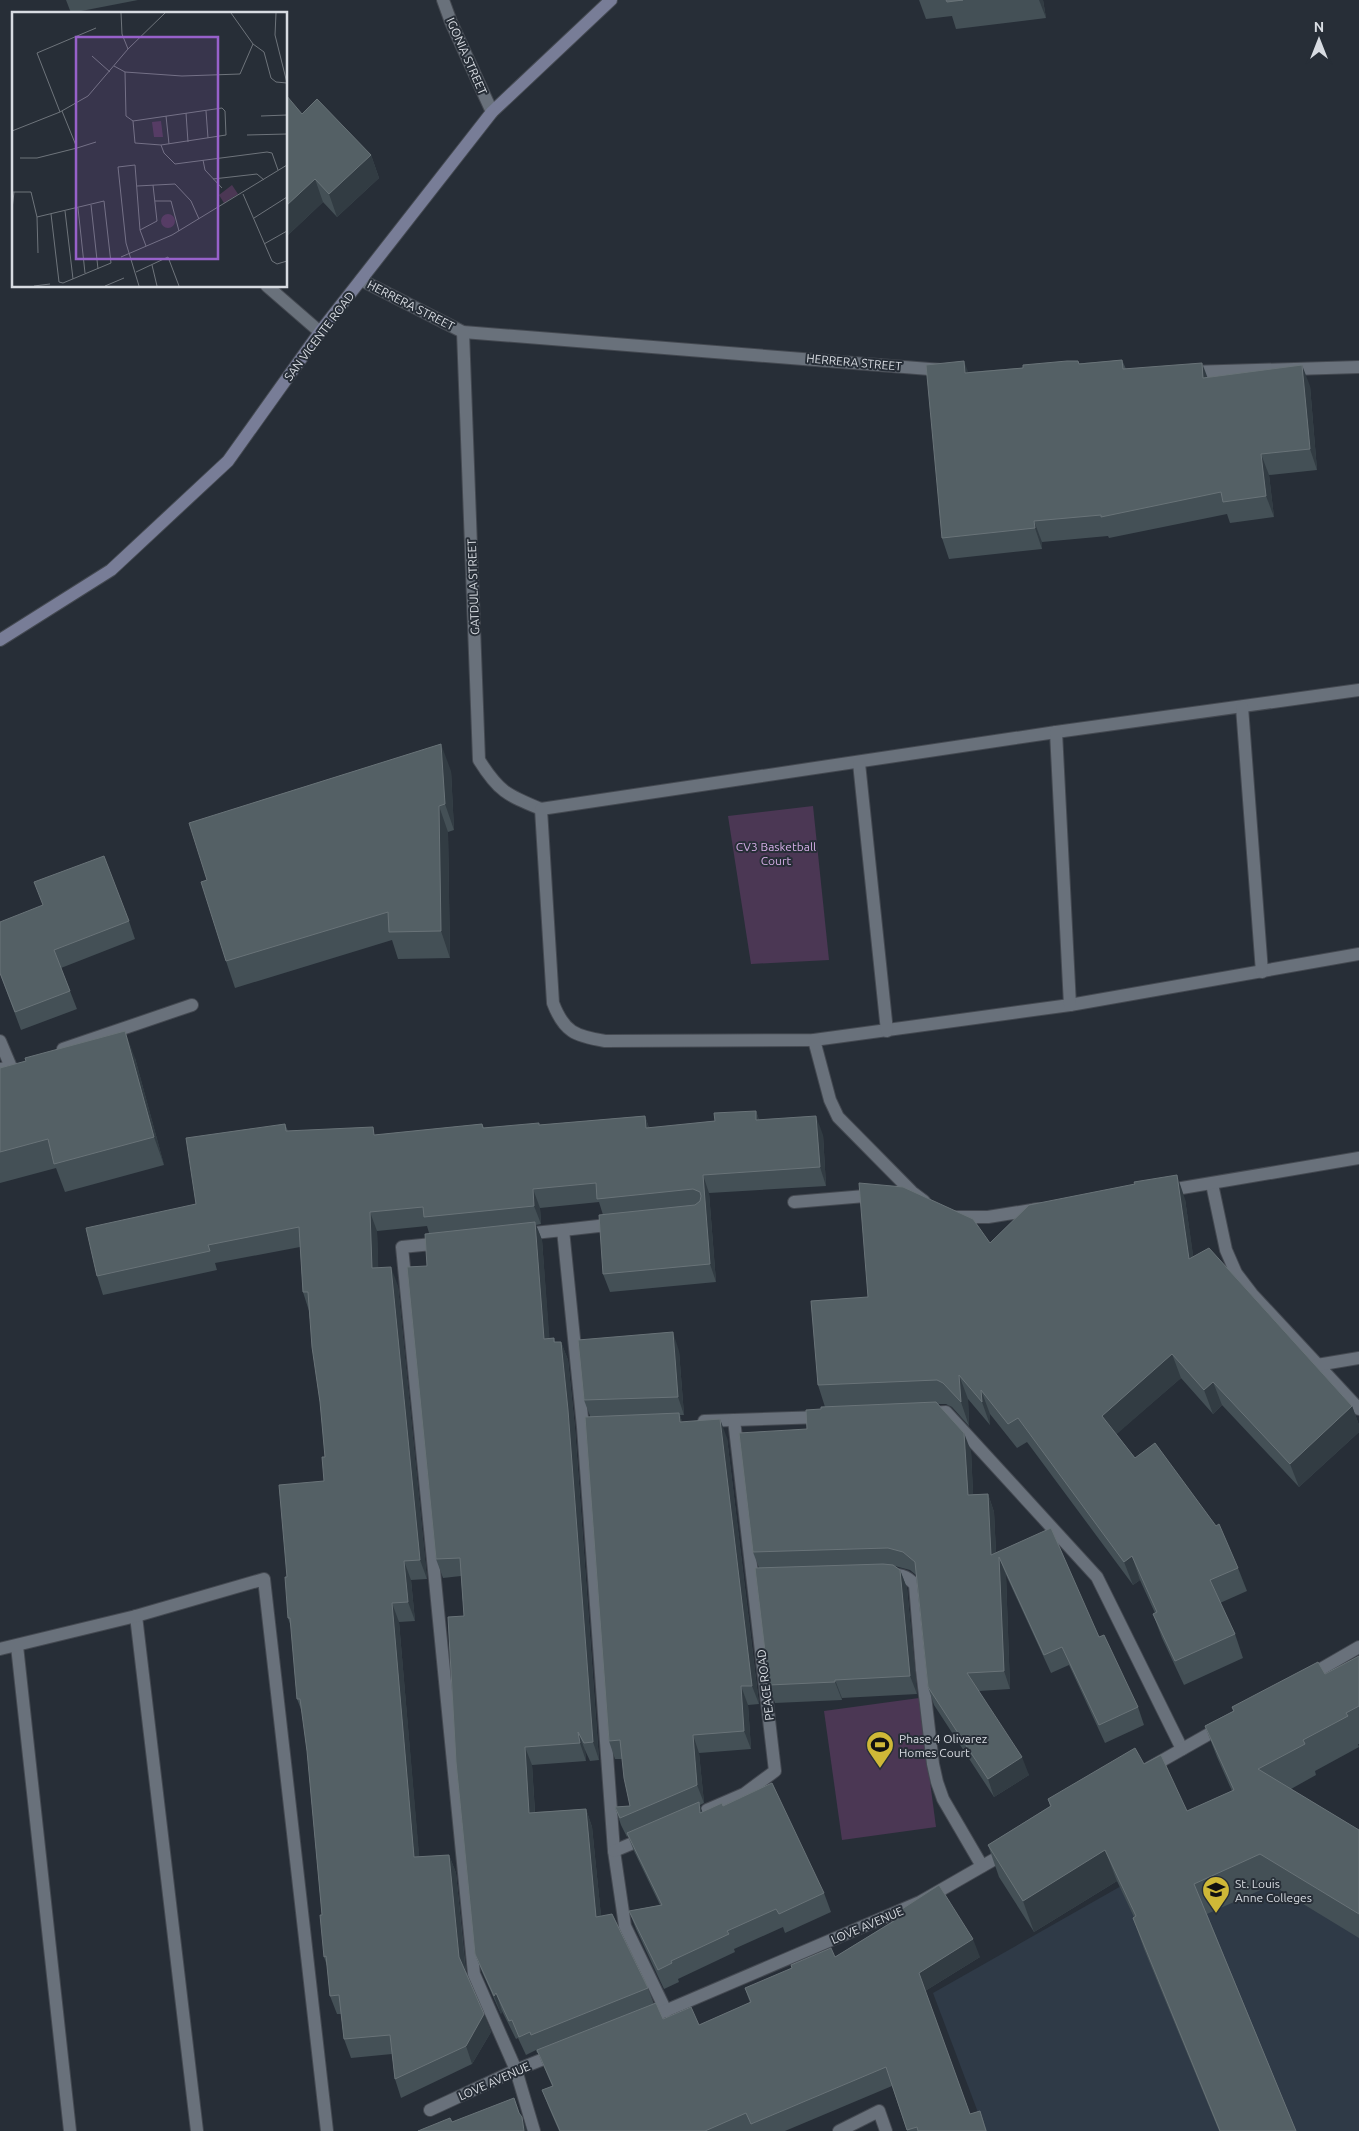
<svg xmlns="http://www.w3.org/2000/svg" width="1359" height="2131" viewBox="0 0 1359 2131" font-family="Ubuntu,sans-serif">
<rect width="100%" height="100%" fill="#272e37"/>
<path fill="#2f3a47" d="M1290 1790 1359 1834V2131H985L933 1993Z"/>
<g fill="#4b3754">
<path d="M813 806 829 960 751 964 728 816Z"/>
<path d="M919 1698 936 1827 842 1840 824 1711Z"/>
</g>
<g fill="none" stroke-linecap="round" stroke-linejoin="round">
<defs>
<g id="service">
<path d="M794 1202 877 1195"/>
<path d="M563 1230 616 1224"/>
</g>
<g id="minor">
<path d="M443 0 451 22 492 112"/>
<path d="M361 280 463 332 942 370"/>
<path d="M267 286 320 332"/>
<path d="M463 332 479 760C499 792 507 795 541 809"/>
<path d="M1190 372 1359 367"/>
<path d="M1359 690 1056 732 541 809 553 1003C564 1032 575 1036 605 1041L814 1040 1070 1005 1359 954"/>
<path d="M1242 707 1262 972"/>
<path d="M1056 732 1070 1005"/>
<path d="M859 763 887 1031"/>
<path d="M814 1040 830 1100 838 1117 912 1192 924 1201"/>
<path d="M0 1041 11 1067 0 1069"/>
<path d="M63 1049 192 1005"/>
<path d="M1212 1184 1226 1250 1236 1273 1252 1294 1359 1409"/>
<path d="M1164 1191 1359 1158"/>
<path d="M951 1217H988L1038 1209"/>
<path d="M524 1234 563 1230 583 1427 614 1851 625 1926 666 2011"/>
<path d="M442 1243 402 1247 474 1974 516 2070 534 2131"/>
<path d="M1317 1365 1359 1358"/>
<path d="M929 1413 946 1412 1097 1577 1182 1749"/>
<path d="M704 1421 822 1417"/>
<path d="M885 1574C898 1574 907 1575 915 1585L922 1670 933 1764 937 1782 943 1799 982 1866"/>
<path d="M136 1616 197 2131"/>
<path d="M17 1646 70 2131"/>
<path d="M0 1649 136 1616 264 1579 327 2131"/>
<path d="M1307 1677 1359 1647"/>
<path d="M1149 1768 1223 1726"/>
<path d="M707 1810 744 1794 775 1771 734 1420"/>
<path d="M614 1851 645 1838"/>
<path d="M658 2014 920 1902 1007 1852"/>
<path d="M430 2110 516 2070 556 2054"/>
<path d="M839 2131 879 2111 886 2131"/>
</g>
<path id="secondary" d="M0 640 111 570 228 461 320 332 492 112 611 0"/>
</defs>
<use href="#service" stroke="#444951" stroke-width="14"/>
<use href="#minor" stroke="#444951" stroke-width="14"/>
<use href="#secondary" stroke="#444951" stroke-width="14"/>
<use href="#service" stroke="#69717b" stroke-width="12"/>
<use href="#minor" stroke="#69717b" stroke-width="12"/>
<use href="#secondary" stroke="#787d97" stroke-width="12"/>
</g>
<g fill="#445056">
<path d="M66 0H138L71 13Z"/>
<path d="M919 0H1043L1046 18 956 29 952 16 926 19Z"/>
<path d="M302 114 371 155 379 178 337 217 323 202 286 237Z"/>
<path d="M1122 360 1126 369 1207 377 1310 386 1317 470 1269 475 1274 517 1230 523 1227 514 1109 538 1108 536 1042 542V549L949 559 942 538 968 372Z"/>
<path d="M451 771 454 830 448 832 450 958 398 959 392 940 235 988 226 961 207 880Z"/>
<path d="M129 921 135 939 61 968 77 1009 21 1030 0 974V922Z"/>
<path d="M135 1058 164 1165 65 1192 56 1168 0 1183V1068Z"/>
<path d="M756 1111 759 1120 823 1135 826 1186 709 1193 716 1282 610 1292 603 1274V1215L599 1202 540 1208 541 1224 536 1225 542 1240 549 1338H554L555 1342H561L568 1360 575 1428 599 1760 590 1761 585 1750 586 1761 532 1765 535 1812 586 1809 592 1827 601 1916 648 1988 654 2004 663 2019 699 2025 750 2003 745 1988 835 1957 901 1916 899 1911 980 1957 925 1991 970 2114 980 2111 987 2131H907L892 2086 785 2131H559L549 2108 542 2090 552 2086 538 2053H537L536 2050 526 2055 518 2038 516 2039 502 2011 501 2014 482 1972 475 1954 464 1616 461 1576 443 1578 436 1559 427 1266 429 1233 427 1226 377 1231 378 1268 398 1286 427 1579 411 1580 415 1621 399 1622 419 1857 449 1855 456 1873 466 1971 491 2032 472 2064 401 2098 395 2079 392 2054 351 2058 344 2039 341 2014H337L330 1996 327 1966 324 1957 322 1915 307 1751 302 1712 297 1699 291 1627 288 1618 287 1577 324 1481 325 1457 320 1402 309 1311 303 1292 300 1247 215 1263 217 1270 103 1295 97 1276 196 1204 285 1124 288 1131 376 1135 482 1124 484 1128 540 1125 645 1116 649 1128 715 1121Z"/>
<path d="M1185 1199 1193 1256 1352 1406 1359 1425V1432L1299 1487 1222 1405 1213 1414 1181 1378 1116 1434 1135 1458 1238 1568 1247 1591 1220 1603 1235 1634 1243 1658 1184 1685 1162 1638 1153 1614 1155 1613 1140 1580 1133 1585 1027 1442 1017 1448 990 1414V1425L968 1399 969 1426 952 1407 946 1404H938L971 1451 973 1494H988L994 1512 996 1553 1099 1637 1138 1707 1144 1725 1105 1743 1069 1665 1051 1673 1006 1575 1010 1689 979 1691 1029 1775 994 1797 934 1705 928 1687 916 1575 910 1570 895 1566 900 1570 907 1588 917 1694 842 1698V1700L775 1703 769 1685 759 1568 753 1552 807 1429 821 1409 825 1407 818 1385 868 1297 990 1243Z"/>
<path d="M679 1351 684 1415H680L682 1422 727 1438 759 1704 748 1705 751 1749 699 1753 704 1803 700 1805 702 1812 723 1806 824 1893 831 1912 785 1933 783 1927 734 1949 735 1952 678 1979 679 1982 664 1989 636 1929 629 1911 660 1905 634 1851 628 1836 627 1837 621 1825 615 1807 630 1806 622 1759H615L609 1741 590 1416 584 1400Z"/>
<path d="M1359 1656V1744H1358L1359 1747 1315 1771 1316 1775 1291 1789 1359 1830V1938L1272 1885 1207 1914 1296 2131H1219L1144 1949 1133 1918 1134 1917 1117 1881 1034 1932 999 1877 988 1845 1050 1806 1048 1799 1144 1764 1187 1811 1232 1791 1217 1757 1205 1726 1233 1711 1232 1707 1325 1674Z"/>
</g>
<g fill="#323c43">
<path d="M1039 0H1043L1046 18Z"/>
<path d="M371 155 379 178 337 217 329 194Z"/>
<path d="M315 179 323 202 286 237V206Z"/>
<path d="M964 361 972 382 965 373Z"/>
<path d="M1202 363 1210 384 1203 378Z"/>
<path d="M1302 365 1310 386 1317 470 1310 449Z"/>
<path d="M1261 454 1269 475 1274 517 1266 496Z"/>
<path d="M1034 521 1042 542V549L1035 528Z"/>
<path d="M441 744 451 771 454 830 445 804Z"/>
<path d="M439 806 448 832 450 958 441 931Z"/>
<path d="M125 1031 135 1058 164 1165 154 1137Z"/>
<path d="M756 1111 762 1129 756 1120Z"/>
<path d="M645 1116 651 1134 646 1128Z"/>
<path d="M816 1116 823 1135 826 1186 820 1167Z"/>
<path d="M703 1175 709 1193 716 1282 710 1264Z"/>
<path d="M1177 1175 1185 1199 1197 1282 1189 1259Z"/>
<path d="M533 1189 540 1208 541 1224 534 1206Z"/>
<path d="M370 1212 377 1231 379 1287 372 1268Z"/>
<path d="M535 1222 542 1240 551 1357 544 1339Z"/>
<path d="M391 1267 398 1286 427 1579 420 1560Z"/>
<path d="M673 1332 679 1351 684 1415 678 1397Z"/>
<path d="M561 1342 568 1360 575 1428 599 1760 593 1742Z"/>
<path d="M1172 1354 1181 1378 1110 1440 1102 1416Z"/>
<path d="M959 1375 968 1399 969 1426 961 1402Z"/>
<path d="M1213 1382 1222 1405 1213 1414 1204 1390Z"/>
<path d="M981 1390 990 1414V1425L982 1402Z"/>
<path d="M1352 1406 1359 1425V1432L1299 1487 1290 1464Z"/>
<path d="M679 1413 686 1431 680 1422Z"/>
<path d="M720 1419 727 1438 759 1704 752 1686Z"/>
<path d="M964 1433 971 1451 974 1513 968 1495Z"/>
<path d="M988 1494 994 1512 997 1573 991 1555Z"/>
<path d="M1132 1556 1140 1580 1133 1585 1124 1562Z"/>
<path d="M999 1557 1006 1575 1010 1689 1004 1671Z"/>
<path d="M404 1561 411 1580 415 1621 408 1602Z"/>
<path d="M900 1570 907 1588 917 1694 910 1676Z"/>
<path d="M392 1603 399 1622 421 1876 414 1857Z"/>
<path d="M835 1680 842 1698V1700L835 1682Z"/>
<path d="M741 1686 748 1705 751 1749 744 1731Z"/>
<path d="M578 1732 585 1750 586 1761 580 1743Z"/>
<path d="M693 1735 699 1753 704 1803 697 1785Z"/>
<path d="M525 1747 532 1765 536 1831 529 1813Z"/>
<path d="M1022 1757 1029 1775 994 1797 988 1779Z"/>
<path d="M699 1802 705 1820 700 1813Z"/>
<path d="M586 1809 592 1827 603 1935 596 1917Z"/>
<path d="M1105 1850 1117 1881 1034 1932 1023 1901Z"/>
<path d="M449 1855 456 1873 466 1975 459 1957Z"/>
<path d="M973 1939 980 1957 925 1991 919 1973Z"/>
<path d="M496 1993 502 2011 501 2014 494 1996Z"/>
<path d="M484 2014 491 2032 472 2064 466 2046Z"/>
<path d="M514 2098 522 2118V2117L527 2131H524Z"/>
</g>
<g fill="#546065" stroke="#697378">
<path d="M946 0H963L947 2Z"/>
<path d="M286 95 302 114 317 99 371 155 329 194 315 179 286 206Z"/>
<path d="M1122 360 1123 369 1202 363 1203 378 1302 365 1310 449 1261 454 1266 496 1223 502 1221 492 1101 517V515L1034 521 1035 528 942 538 926 365 964 361 965 373 1023 368V365L1067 361H1078L1079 364Z"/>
<path d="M441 744 445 804 439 806 441 931 389 932 388 912 226 961 201 882 207 880 189 823Z"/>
<path d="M104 856 129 921 54 950 70 991 15 1012 0 973V922L43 905 34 882Z"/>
<path d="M125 1031 154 1137 54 1164 48 1139 0 1152V1068L26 1061 25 1058Z"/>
<path d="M756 1111V1120L816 1116 820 1167 703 1175 710 1264 603 1274 599 1215 695 1205 700 1201 701 1196 700 1192 693 1189 597 1199 596 1183 533 1189 534 1206 424 1217 423 1207 370 1212 372 1268 391 1267 420 1560 404 1561 408 1602 392 1603 414 1857 449 1855 459 1957 484 2014 466 2046 395 2079 390 2035 344 2039 339 1995 330 1996 326 1956 324 1957 320 1915H322L307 1751 300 1699H297L290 1618H288L285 1577H287L279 1485 324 1481 322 1457H325L320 1402 312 1347 308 1292H303L299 1227 208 1245 210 1251 97 1276 86 1228 196 1204 186 1138 285 1124 286 1131 373 1127 374 1135 482 1124 483 1128 539 1123V1125L645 1116 646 1128 715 1121 714 1113Z"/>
<path d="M1177 1175 1189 1259 1209 1248 1352 1406 1290 1464 1213 1382 1204 1390 1172 1354 1102 1416 1135 1458 1155 1443 1216 1526 1219 1524 1238 1568 1210 1580 1235 1634 1175 1661 1153 1614 1157 1612 1132 1556 1124 1562 1018 1418 1008 1424 981 1390 982 1402 959 1375 961 1402 943 1383 937 1380 818 1385 811 1301 868 1297 859 1183 903 1187 973 1219 990 1243 1029 1205 1135 1184 1134 1182Z"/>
<path d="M535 1222 544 1339 554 1338V1342H561L568 1410 593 1742 584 1743 578 1732 580 1743 525 1747 529 1813 586 1809 596 1917 612 1914 648 1988 531 2035 530 2032 519 2037 512 2020 509 2021 496 1993 494 1996 475 1954 456 1762 448 1617 464 1616 460 1558 436 1559 407 1267 427 1266 425 1234Z"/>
<path d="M673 1332 678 1397 584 1400 578 1340Z"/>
<path d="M936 1402 964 1433 968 1495 988 1494 991 1555 1051 1528 1099 1637 1104 1635 1138 1707 1099 1725 1062 1647 1044 1655 999 1557 1004 1671 967 1673 1022 1757 988 1779 928 1687 915 1562 903 1552 888 1548 753 1552 739 1433 807 1429 806 1410 821 1409V1407Z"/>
<path d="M679 1413 680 1422 720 1419 752 1686H741L744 1731 693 1735 697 1785 620 1818 615 1807 630 1806 624 1778 620 1740 609 1741 585 1417Z"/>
<path d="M883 1564 893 1565 900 1570 910 1676 835 1680V1682L769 1685 755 1568Z"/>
<path d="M1359 1656V1706L1346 1713 1348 1716 1303 1740 1305 1744 1258 1769 1359 1830V1914L1260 1854 1194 1884 1296 2131H1220L1133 1918 1136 1916 1105 1850 1023 1901 988 1845 1051 1806 1048 1799 1135 1748 1144 1764 1161 1755 1187 1811 1234 1790 1205 1726 1234 1711 1232 1707 1318 1662 1325 1674Z"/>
<path d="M772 1783 824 1893 779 1914 776 1909 727 1931 729 1934 671 1961 672 1963 658 1970 629 1911 662 1905 627 1833 699 1802 700 1813 722 1803 723 1806Z"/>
<path d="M939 1885 973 1939 919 1973 970 2114 980 2111 986 2131H918L917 2127 907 2130 886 2067 751 2124 746 2113 705 2131H560L542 2090 553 2086 537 2050 656 2003 663 2019 691 2007 699 2025 751 2002 745 1988 792 1968 791 1965 831 1948 835 1957 902 1916 899 1911Z"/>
<path d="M514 2098 519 2113 522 2117 524 2131H418L450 2118 452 2122Z"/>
</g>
<defs>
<symbol id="stadium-pin" viewBox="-11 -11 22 30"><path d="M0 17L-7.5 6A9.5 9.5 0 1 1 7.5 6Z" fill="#cfb837" stroke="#272e37"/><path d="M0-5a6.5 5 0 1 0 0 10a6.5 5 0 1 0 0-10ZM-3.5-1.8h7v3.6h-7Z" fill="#111"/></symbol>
<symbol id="university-pin" viewBox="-11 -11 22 30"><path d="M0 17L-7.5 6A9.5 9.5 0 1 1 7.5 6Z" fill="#cfb837" stroke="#272e37"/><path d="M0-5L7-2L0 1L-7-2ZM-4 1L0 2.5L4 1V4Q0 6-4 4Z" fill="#111"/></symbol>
</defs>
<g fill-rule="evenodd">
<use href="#stadium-pin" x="864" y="1729" width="32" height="43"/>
<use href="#university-pin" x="1200" y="1874" width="32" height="43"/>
</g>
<g text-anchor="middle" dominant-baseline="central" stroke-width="4" stroke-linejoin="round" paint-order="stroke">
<g font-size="12" fill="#d8dce2" stroke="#272e37">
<text transform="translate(467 56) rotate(66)">IGONIA STREET</text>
<text transform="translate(411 305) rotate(27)">HERRERA STREET</text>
<text transform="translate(319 336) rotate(-53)">SAN VICENTE ROAD</text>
<text transform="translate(854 362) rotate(5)">HERRERA STREET</text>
<text transform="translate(473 587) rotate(-92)">GATDULA STREET</text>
<text transform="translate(765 1685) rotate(-97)">PEACE ROAD</text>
<text transform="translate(867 1925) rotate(-23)">LOVE AVENUE</text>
<text transform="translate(494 2081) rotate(-24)">LOVE AVENUE</text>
</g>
<g font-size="12" fill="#d5aee6" stroke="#272e37">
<text x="776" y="846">CV3 Basketball<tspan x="776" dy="14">Court</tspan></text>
</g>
<g font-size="12" fill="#d8dce2" stroke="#272e37" text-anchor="start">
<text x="899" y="1738">Phase 4 Olivarez<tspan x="899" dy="14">Homes Court</tspan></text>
<text x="1235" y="1883">St. Louis<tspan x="1235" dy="14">Anne Colleges</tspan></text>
</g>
</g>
<g transform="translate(12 12)">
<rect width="275" height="275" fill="#272e37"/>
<path d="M149 109 151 125H142L140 110ZM220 173 226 182 212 191 207 183ZM149 209a7 7 0 1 1 14 0a7 7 0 1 1-14 0Z" fill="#4b3754"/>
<path fill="none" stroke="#6e747b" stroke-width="1" d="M109 1 110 22 116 37M219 1 241 32 252 40 259 66 264 70 275 71M264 1 263 23 275 71M80 44 98 60M102 54 113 60 170 64 228 62 241 32M113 60 114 104 121 109M210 96 213 99 214 123 149 133 123 131 121 109ZM194 99 196 126M48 100 25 41 84 16M174 101 176 130M154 104 157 132M249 104 275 103M0 119 48 100 76 84 116 37 153 1M235 123 275 122M149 133 152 141 163 152 255 140 260 141 266 158M65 136 84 130M8 146H25L65 136 50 99M191 148 193 158 210 176M201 167 245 162 252 168M125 174 163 172 179 189 187 207M0 180H19L25 205 92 189 99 251 51 271 47 270 39 202M231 182 260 249 265 252 275 249M143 189H159L167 219M79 193 86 257M66 196 73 261M0 197 2 180M53 199 61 267M25 205 26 241M242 206 275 185M128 218 145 209 141 173M252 232 275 219M109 245 160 223 275 153M140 253 145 274M124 260 156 245 167 274M22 274 38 272M93 274 112 266M127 274 114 231 106 155 123 153 128 218 134 234"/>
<path fill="#9761ca" fill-opacity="0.15" stroke="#9761ca" stroke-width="2.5" d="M64 25H206V247H64Z"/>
<rect width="275" height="275" fill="none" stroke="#d8dce2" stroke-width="2.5"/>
</g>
<g transform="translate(1319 40)" stroke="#272e37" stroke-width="4" paint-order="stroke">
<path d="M0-4L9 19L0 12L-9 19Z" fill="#d8dce2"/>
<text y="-8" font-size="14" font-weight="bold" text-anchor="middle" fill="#d8dce2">N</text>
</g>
</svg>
